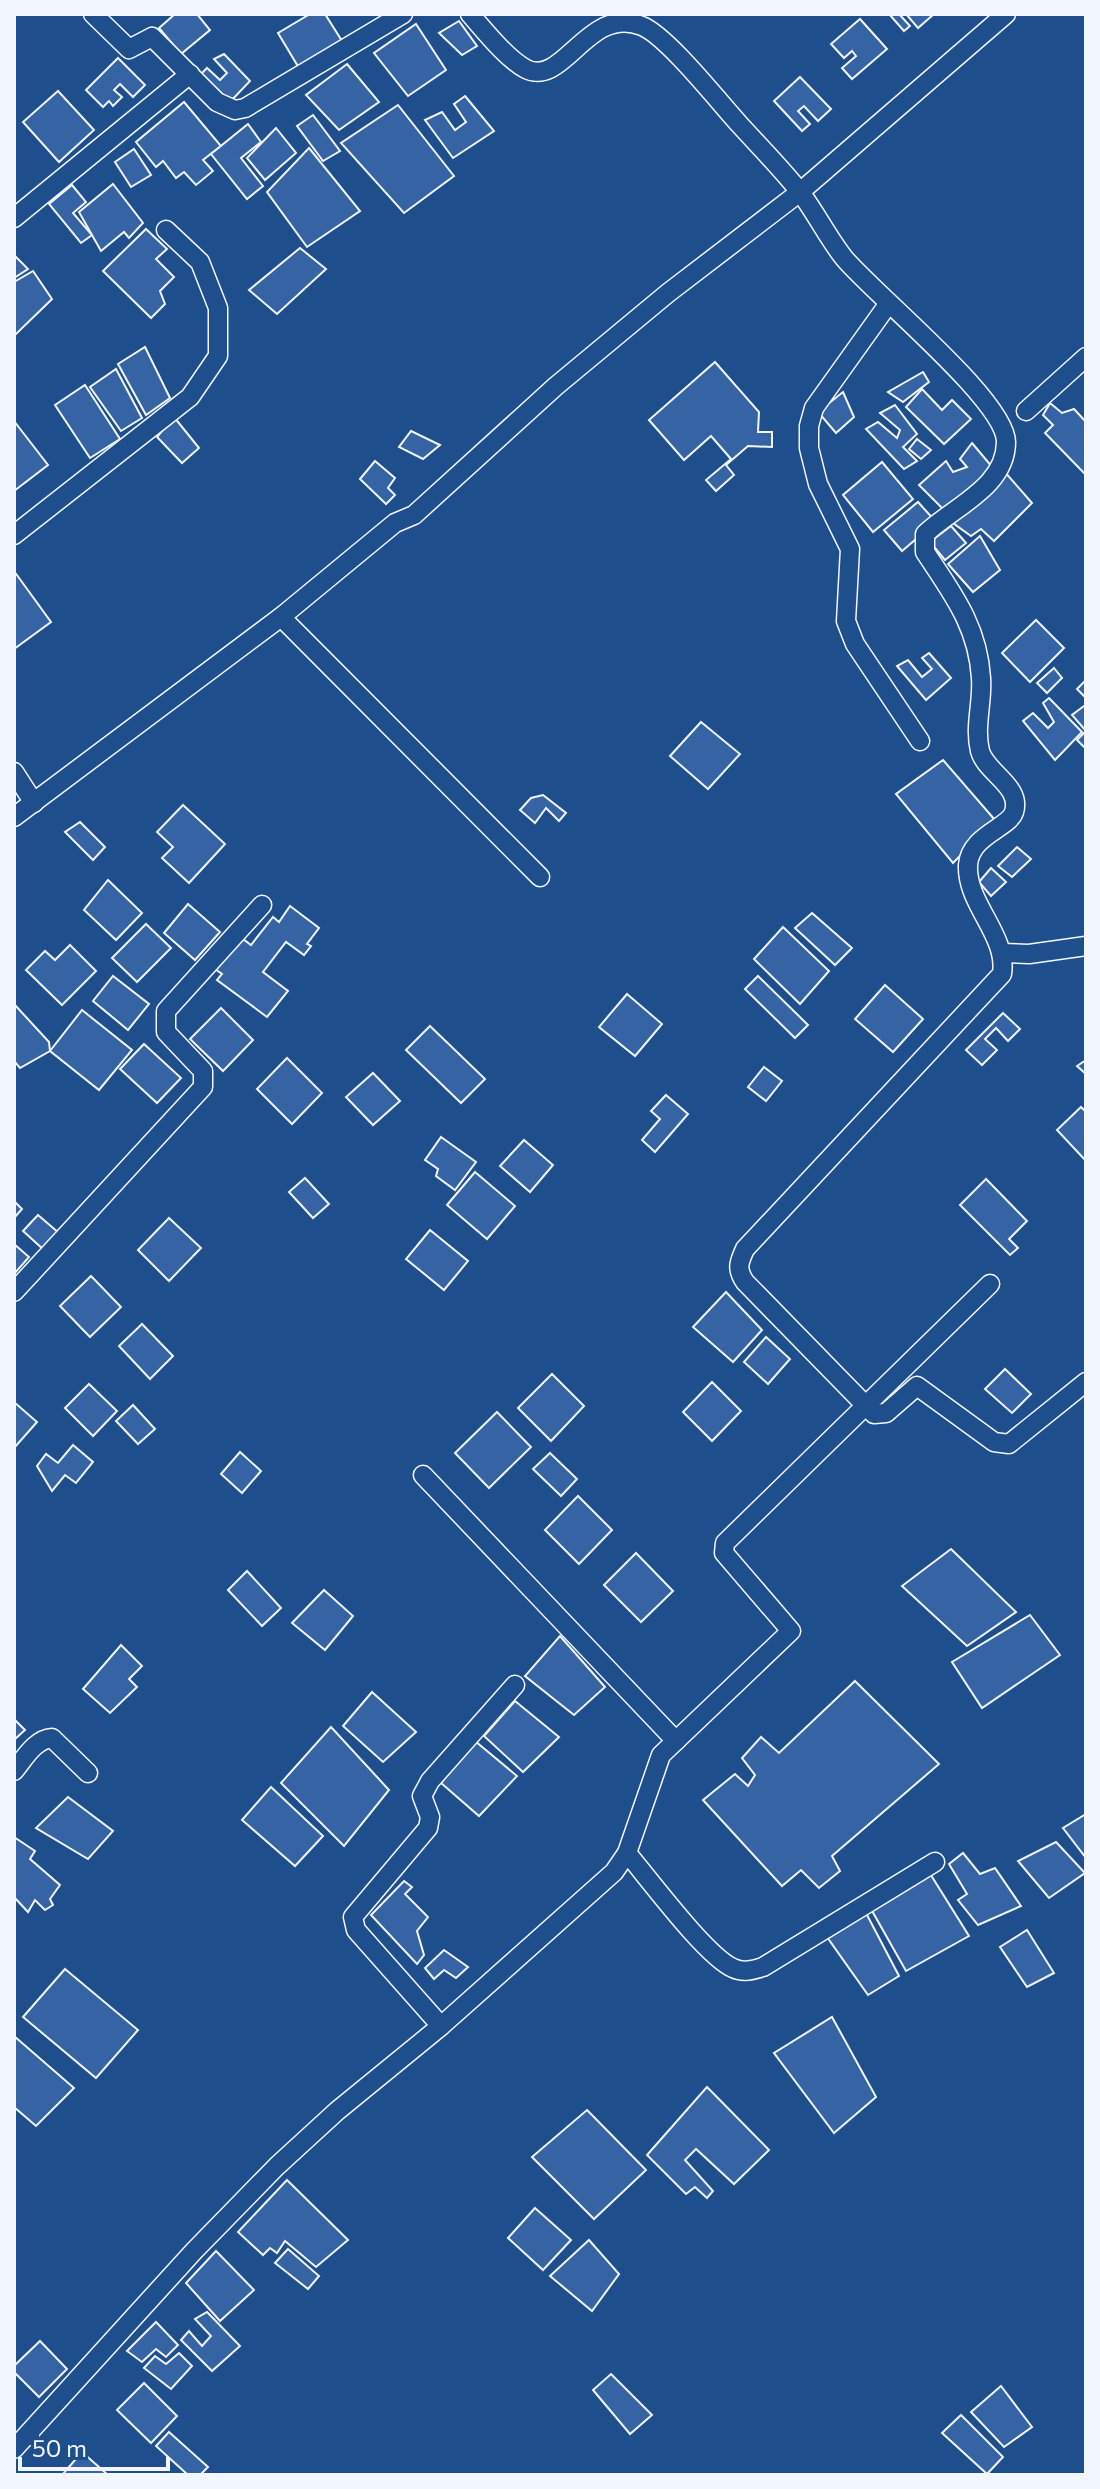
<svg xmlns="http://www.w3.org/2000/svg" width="1100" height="2489" viewBox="0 0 1100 2489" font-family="Commissioner,sans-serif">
<rect width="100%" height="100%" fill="#1f4e8c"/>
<g fill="#3563a3" stroke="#f2f6ff" stroke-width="2">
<path d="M175 14H197L210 30 181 54 159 28Z"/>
<path d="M310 14H325L342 41 299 68 278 33Z"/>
<path d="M889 14H899L910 26 904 31Z"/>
<path d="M906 14H934L918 28Z"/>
<path d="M860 19 887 49 852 79 842 68 856 56 852 51 844 58 831 44Z"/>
<path d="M459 21 477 46 462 55 439 33Z"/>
<path d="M416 24 446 70 408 96 374 53Z"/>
<path d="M224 54 250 81 229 103 201 74 207 68 220 80 227 73 214 59Z"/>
<path d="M118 58 145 85 133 97 120 84 114 90 122 97 113 106 109 101 103 107 86 90Z"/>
<path d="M347 64 379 102 339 130 306 95Z"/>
<path d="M800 77 831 109 818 121 804 106 798 111 810 124 802 131 774 101Z"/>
<path d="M58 91 94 130 59 162 23 122Z"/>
<path d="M465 96 494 131 453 158 425 120 442 112 455 130 466 122 454 104Z"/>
<path d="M184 102 221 146 203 160 213 171 196 185 184 172 176 178 163 161 156 167 136 142Z"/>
<path d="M398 105 454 176 404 213 341 143Z"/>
<path d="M313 115 340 151 323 161 297 126Z"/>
<path d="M248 124 261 142 241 158 263 186 247 199 211 154Z"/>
<path d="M276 128 296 153 265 180 247 158Z"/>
<path d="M309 148 360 211 307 247 267 192Z"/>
<path d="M134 149 151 175 131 187 115 162Z"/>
<path d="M113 184 143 223 129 238 124 232 101 251 79 212Z"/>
<path d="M72 185 86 202 73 213 92 235 81 243 49 204Z"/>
<path d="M146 229 167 249 156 259 174 277 160 291 165 304 151 318 103 271Z"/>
<path d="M300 248 326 269 277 314 249 290Z"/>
<path d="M14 255 28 269 14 278Z"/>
<path d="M33 271 52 299 14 336V282Z"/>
<path d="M145 347 170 398 146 415 118 364Z"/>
<path d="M715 362 759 412 758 432H772V447L748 446 726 465 734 475 716 491 706 480 731 459 711 436 684 460 649 420Z"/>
<path d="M116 369 142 418 121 431 90 387Z"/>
<path d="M923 372 929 382 903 402 888 392Z"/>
<path d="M85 385 120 439 90 458 55 405Z"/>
<path d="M922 389 942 410 952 400 971 419 944 444 906 407Z"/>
<path d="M843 392 854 417 836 433 818 412Z"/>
<path d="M1050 403 1062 413 1074 409 1086 422V475L1045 433 1053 425 1043 415Z"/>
<path d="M895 405 917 434 903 447 917 461 904 469 866 429 878 422 897 438 900 430 880 413Z"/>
<path d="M174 417 199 448 182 463 157 437Z"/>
<path d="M14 421 48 465 14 491Z"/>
<path d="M411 431 440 445 423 459 399 447Z"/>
<path d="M917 439 931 450 921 459 909 449Z"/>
<path d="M972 443 993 468 944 510 919 485 946 461 953 472 967 467 960 459Z"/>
<path d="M375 461 395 478 388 488 395 495 386 504 360 479Z"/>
<path d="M882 462 913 499 873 532 843 495Z"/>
<path d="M1004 471 1032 503 994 541 981 529 971 536 953 523Z"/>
<path d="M918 502 936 522 902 551 884 530Z"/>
<path d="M951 526 966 543 945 560 930 542Z"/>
<path d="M980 536 1000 570 973 592 948 564Z"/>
<path d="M14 571 51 622 14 649Z"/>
<path d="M1036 620 1064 648 1030 682 1002 653Z"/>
<path d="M929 653 951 678 926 700 897 666 908 660 922 677 932 669 922 658Z"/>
<path d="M1054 668 1062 678 1047 693 1037 683Z"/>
<path d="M1086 680V698L1077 689Z"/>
<path d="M1049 698 1082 732 1055 760 1023 721 1033 713 1048 728 1054 722 1043 703Z"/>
<path d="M1084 706 1086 708 1085 748 1077 740 1086 731 1072 715Z"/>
<path d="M701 722 740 754 708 789 670 756Z"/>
<path d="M943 760 995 820 953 863 896 794Z"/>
<path d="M543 795 566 813 559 821 546 808 535 823 520 810 531 798Z"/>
<path d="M183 805 225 844 189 883 162 858 173 847 157 832Z"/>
<path d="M80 822 105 847 93 860 65 832Z"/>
<path d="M1017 847 1031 859 1012 877 998 866Z"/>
<path d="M991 868 1006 882 991 896 979 882Z"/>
<path d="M108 880 142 913 116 940 84 910Z"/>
<path d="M188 904 220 932 195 960 164 933Z"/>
<path d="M290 906 319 928 307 944 311 946 304 955 286 942 263 972 288 991 267 1017 217 980 222 974 215 969 239 936 251 945 273 917 279 922Z"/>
<path d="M812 913 852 948 835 965 795 928Z"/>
<path d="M146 924 171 948 137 982 112 958Z"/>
<path d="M783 927 829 971 800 1004 754 959Z"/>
<path d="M70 945 96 971 62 1005 26 970 45 951 55 960Z"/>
<path d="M113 976 149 1004 128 1030 93 1001Z"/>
<path d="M758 976 808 1025 795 1038 745 989Z"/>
<path d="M885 985 923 1019 893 1052 855 1019Z"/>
<path d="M627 994 662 1024 635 1056 599 1027Z"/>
<path d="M14 1004 49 1042 50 1051 20 1068 14 1061Z"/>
<path d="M221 1008 253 1040 223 1071 190 1039Z"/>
<path d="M82 1010 132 1050 99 1090 50 1051Z"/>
<path d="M1003 1013 1020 1029 1008 1041 996 1028 985 1039 997 1050 982 1065 966 1050Z"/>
<path d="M430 1026 485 1079 461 1103 406 1050Z"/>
<path d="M144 1044 181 1078 157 1103 120 1069Z"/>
<path d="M287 1058 322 1093 292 1124 257 1089Z"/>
<path d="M1086 1060V1074L1077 1066Z"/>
<path d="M764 1067 782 1081 766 1101 748 1087Z"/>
<path d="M373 1073 400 1101 373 1125 346 1097Z"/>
<path d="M666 1095 688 1114 655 1152 642 1140 660 1119 651 1111Z"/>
<path d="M1081 1107 1086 1112V1161L1057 1130Z"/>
<path d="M441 1137 476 1162 455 1190 436 1176 438 1169 425 1160Z"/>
<path d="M524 1140 553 1165 530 1192 500 1166Z"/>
<path d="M475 1172 515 1206 487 1239 447 1205Z"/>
<path d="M305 1178 329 1204 313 1218 289 1192Z"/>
<path d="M986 1179 1027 1221 1009 1239 1018 1248 1010 1255 960 1205Z"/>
<path d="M14 1201 22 1209 14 1218Z"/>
<path d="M38 1215 59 1233 44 1250 23 1231Z"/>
<path d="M169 1218 201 1248 169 1281 138 1250Z"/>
<path d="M430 1230 468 1261 444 1290 406 1259Z"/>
<path d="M14 1244 29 1257 14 1274Z"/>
<path d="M91 1276 121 1307 90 1337 60 1306Z"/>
<path d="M726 1292 762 1330 733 1362 693 1327Z"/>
<path d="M142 1324 173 1356 150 1379 119 1346Z"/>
<path d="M766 1337 790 1359 768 1384 744 1362Z"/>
<path d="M1005 1369 1031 1394 1012 1413 985 1389Z"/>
<path d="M552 1374 584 1406 551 1441 518 1408Z"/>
<path d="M712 1382 741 1411 712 1441 683 1412Z"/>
<path d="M89 1384 117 1411 93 1436 65 1408Z"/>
<path d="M14 1402 37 1422 14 1448Z"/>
<path d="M133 1405 155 1429 138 1444 116 1421Z"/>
<path d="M497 1412 531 1447 489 1488 455 1453Z"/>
<path d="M73 1445 93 1462 76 1483 65 1475 52 1491 37 1466 46 1454 58 1463Z"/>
<path d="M240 1452 261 1471 242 1493 221 1474Z"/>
<path d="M550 1453 577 1479 561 1496 533 1469Z"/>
<path d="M578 1496 612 1530 579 1564 545 1530Z"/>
<path d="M951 1549 1016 1612 967 1646 902 1586Z"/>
<path d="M636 1553 673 1591 641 1622 604 1585Z"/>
<path d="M247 1571 281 1608 262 1626 228 1590Z"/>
<path d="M324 1590 353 1616 325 1650 292 1623Z"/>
<path d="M1030 1615 1060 1655 982 1708 952 1662Z"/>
<path d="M560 1636 605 1687 574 1715 525 1676Z"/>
<path d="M121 1645 142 1666 129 1679 137 1687 110 1713 83 1689Z"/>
<path d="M855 1681 939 1764 832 1856 840 1871 819 1888 801 1870 782 1886 703 1800 735 1774 748 1786 755 1775 742 1758 761 1737 779 1753Z"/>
<path d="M372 1692 416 1732 383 1762 343 1726Z"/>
<path d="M515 1701 559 1737 523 1772 484 1736Z"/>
<path d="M14 1719 25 1730 14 1740Z"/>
<path d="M331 1727 389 1790 344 1846 281 1783Z"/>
<path d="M475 1741 517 1776 479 1816 441 1783Z"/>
<path d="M271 1787 323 1836 295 1866 242 1820Z"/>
<path d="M68 1797 113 1831 88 1859 36 1828Z"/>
<path d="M1086 1814V1858L1063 1828Z"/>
<path d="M14 1837 35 1851 30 1859 60 1885 50 1899 53 1905 45 1910 35 1900 28 1912 14 1897Z"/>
<path d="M1056 1842 1085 1873 1049 1898 1018 1861Z"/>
<path d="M963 1853 980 1874 995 1868 1021 1906 978 1925 958 1900 967 1894 949 1864Z"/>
<path d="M929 1872 969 1936 906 1971 871 1909Z"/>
<path d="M404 1881 412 1887 405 1894 428 1917 417 1931 424 1955 417 1964 371 1915Z"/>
<path d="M866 1913 899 1976 868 1995 827 1937Z"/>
<path d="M1027 1930 1054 1973 1027 1987 1000 1947Z"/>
<path d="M444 1950 468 1967 456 1978 444 1970 434 1979 425 1968Z"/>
<path d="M65 1969 138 2030 96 2078 23 2017Z"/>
<path d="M832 2017 876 2097 834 2133 774 2053Z"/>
<path d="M14 2036 74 2088 36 2126 14 2107Z"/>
<path d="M707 2087 769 2150 734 2184 696 2149 685 2160 713 2191 707 2198 695 2187 686 2194 647 2155Z"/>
<path d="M587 2110 646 2170 594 2219 532 2157Z"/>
<path d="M287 2180 348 2240 316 2267 285 2241 277 2253 270 2248 263 2255 238 2232Z"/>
<path d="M535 2208 571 2240 543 2270 508 2238Z"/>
<path d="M589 2240 619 2274 592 2311 550 2276Z"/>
<path d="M288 2249 319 2276 308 2289 275 2263Z"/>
<path d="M216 2251 254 2290 220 2321 186 2283Z"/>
<path d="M207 2312 240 2346 212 2371 181 2340 189 2331 202 2346 211 2336 195 2319Z"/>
<path d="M156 2322 178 2345 166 2357 156 2349 142 2362 127 2351Z"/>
<path d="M40 2341 67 2369 39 2397 14 2372V2366Z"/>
<path d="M179 2353 192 2366 171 2389 144 2368 155 2356 166 2364Z"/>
<path d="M611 2374 652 2415 630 2434 593 2390Z"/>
<path d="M144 2383 177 2416 151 2443 117 2410Z"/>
<path d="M1001 2386 1032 2427 1004 2447 971 2412Z"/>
<path d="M961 2415 1003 2457 987 2474 942 2433Z"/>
<path d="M169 2432 208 2467 200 2475H188L156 2446Z"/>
<path d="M82 2452 108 2475H62Z"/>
</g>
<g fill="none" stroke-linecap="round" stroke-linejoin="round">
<defs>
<g id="minor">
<path d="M93 14 129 49 152 37 217 102 235 110 245 108 403 14"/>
<path d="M470 14C484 30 507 59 526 69 564 88 588 4 642 26 667 36 719 102 740 125 760 147 782 169 800 192 816 213 828 238 844 258 875 295 1006 401 1006 442 1006 487 953 507 925 534V552C952 593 978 626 981 678 983 701 974 727 980 751 986 773 1022 786 1014 812 1009 828 970 835 968 865 966 904 1008 935 1002 974L745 1249C739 1262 736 1269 745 1282L874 1414 886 1413 917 1386 994 1442 1009 1444 1086 1382"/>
<path d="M14 218 190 74"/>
<path d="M889 303 814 408 809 426V448L818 484 850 549 846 621 855 644 920 741"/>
<path d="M1026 411 1086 357"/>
<path d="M14 535 190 397 218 356V308L200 262 166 230"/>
<path d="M281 617 540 877"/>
<path d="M14 772 34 803"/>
<path d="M14 817 281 617 395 523 414 515 556 386 668 293 800 192 1006 14"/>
<path d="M1002 953 1029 954 1086 946"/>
<path d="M14 1292 203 1087V1071L166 1032V1011L262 905"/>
<path d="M423 1475 676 1741"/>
<path d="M14 1771C24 1759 35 1739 52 1738L88 1773"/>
<path d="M627 1853C649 1879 706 1956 733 1968 743 1973 753 1970 763 1967L935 1862"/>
<path d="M441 2026 356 1930 353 1917 428 1828 430 1817 422 1796 430 1781 515 1685"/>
<path d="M14 2449 194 2251 277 2166 337 2111 441 2026 614 1872 627 1853 661 1755 791 1631 724 1553 725 1543 990 1284"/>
</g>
</defs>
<use href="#minor" stroke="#f2f6ff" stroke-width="21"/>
<use href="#minor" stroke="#1f4e8c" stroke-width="18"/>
</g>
<rect width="1100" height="2489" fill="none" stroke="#f2f6ff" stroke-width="32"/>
<path d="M20 2457v12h148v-12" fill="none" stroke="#f2f6ff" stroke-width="4"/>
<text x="32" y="2457" font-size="24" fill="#f2f6ff" stroke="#1f4e8c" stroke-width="6" paint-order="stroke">50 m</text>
</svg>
